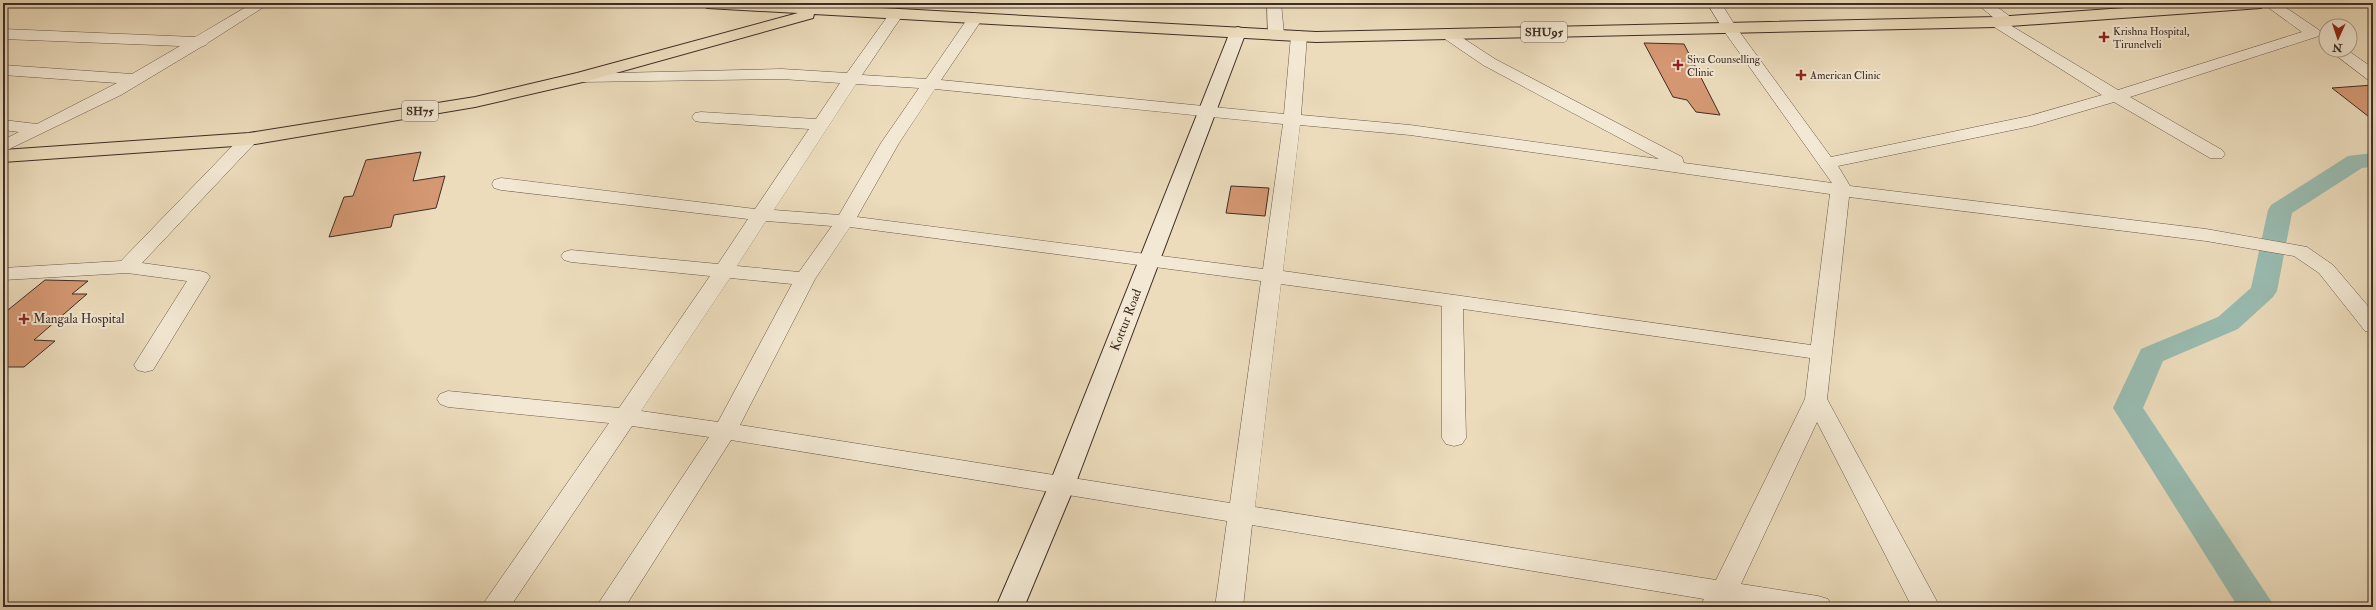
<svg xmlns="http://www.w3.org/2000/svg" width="2376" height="610" viewBox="0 0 2376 610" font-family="'IM FELL Double Pica',serif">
<rect width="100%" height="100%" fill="#ecdcbc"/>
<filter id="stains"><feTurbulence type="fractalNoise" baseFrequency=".005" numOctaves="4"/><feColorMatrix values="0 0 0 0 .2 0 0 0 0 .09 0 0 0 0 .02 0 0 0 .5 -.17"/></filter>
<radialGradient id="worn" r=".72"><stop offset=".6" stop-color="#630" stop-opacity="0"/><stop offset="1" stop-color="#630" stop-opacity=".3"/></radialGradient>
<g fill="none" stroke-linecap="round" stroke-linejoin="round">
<path fill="#99bcb1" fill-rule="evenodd" d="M2373 153V167L2362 168 2292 213 2277 291 2273 297 2238 329 2163 361 2143 408 2275 607H2238L2113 408 2141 349 2218 317 2251 288 2268 210 2271 205 2348 156Z"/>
</g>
<g fill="#d59873" stroke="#3d2d26">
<path d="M1644 43 1684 44 1720 115 1696 112 1687 100 1673 97Z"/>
<path d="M2373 85V120L2332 88Z"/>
<path d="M421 152 413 181 445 176 436 208 394 215 391 227 329 237 344 197 353 196 366 160Z"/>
<path d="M1231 186 1269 188 1265 216 1226 213Z"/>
<path d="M45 280 88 281 72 294H87L34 340 55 341 24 367H3V314Z"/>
</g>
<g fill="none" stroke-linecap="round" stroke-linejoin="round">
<defs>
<g id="street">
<path d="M253 3H270L209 42 206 45 201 47 121 95 3 152V140L19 132 3 130V120L37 124 117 83 3 75V65L132 74 180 46 3 39V29L195 37Z"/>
<path d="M1267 3H1281L1284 34 1281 37 1276 39 1268 34Z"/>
<path d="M1707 3H1721L1736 27 1831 157 2029 116 2102 95 1991 25 1988 22 1994 18 1976 3H1992L2012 18 2015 21 2010 25 2118 90 2302 32 2262 3H2279L2319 30 2322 33 2319 36 2130 97 2222 150 2225 154 2222 158H2210L2114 102 2032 126 1838 166 1850 186 2206 229 2307 247 2333 265 2373 312V333L2365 331 2319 273 2294 256 2206 241 1849 197 1827 399 1940 607H1912L1817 422 1741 584 1818 596 1828 599 1832 607H1751L1731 604 1729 607H1700L1704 599 1252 525 1243 607H1215L1227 521 731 440 625 607H596L709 437 632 426 510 607H481L609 423 448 407 440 404 437 399 440 394 448 391 619 408 710 276 571 262 564 260 561 256 564 252 571 250 718 264 748 219 501 190 494 188 492 184 494 180 501 178 755 209 809 129 701 122 695 121 692 117 695 113 701 112 816 119 840 83 782 79 581 82 575 80 573 77 575 74 782 69 847 73 892 10 897 9 904 13 862 75 926 79 970 15 975 13 983 18 941 80 1284 114 1291 36 1299 31 1307 36 1301 115 1410 125 1659 159 1483 65 1442 37 1439 34 1447 29 1452 31 1495 59 1682 157 1684 163 1832 183 1724 31ZM856 84 919 88 881 143 839 215 774 210ZM935 89 1283 124 1263 269 857 217 899 143ZM1300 125 1410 135 1830 194 1811 345 1283 271ZM766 221 832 226 799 272 737 266ZM850 227 1261 281 1230 503 740 425 815 279ZM730 278 792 284 718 422 641 411ZM1281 284 1442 306V438L1446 444 1454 446 1462 444 1466 438 1463 309 1810 358 1805 399 1716 580 1255 507Z"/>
<path d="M2329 50H2347L2373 68V81L2367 79Z"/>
<path d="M249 134 255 135 258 139 255 143 142 263 200 271 207 273 210 277 153 370 145 372 137 370 134 365 187 281 127 273 3 280V268L121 261 243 135Z"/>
</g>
<path id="secondary" d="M1238 27 1244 29 1246 32 1075 485 1024 607H996L1049 485 1230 32 1232 29Z"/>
<path id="primary" d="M699 3H790L1316 32 1996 17 2196 3H2269L2261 8 1996 27 1316 42 814 14 813 18 587 81 475 107 249 145 3 162V150L249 133 475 97 577 73 798 13 707 8Z"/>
</defs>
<use href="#street" stroke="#69594c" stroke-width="1"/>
<use href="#secondary" stroke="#3d2d26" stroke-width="2"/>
<use href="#primary" stroke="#3d2d26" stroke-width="2"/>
<use href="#street" fill="#f3e8d3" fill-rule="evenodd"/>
<use href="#secondary" fill="#f3e8d3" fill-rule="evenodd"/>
<use href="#primary" fill="#ecdcbc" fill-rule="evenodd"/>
</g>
<g fill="#8f2418" stroke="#f3e8d3" stroke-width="1.5">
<path d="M2102 31h4v4h4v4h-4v4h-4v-4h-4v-4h4z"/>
<path d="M1676 59h4v4h4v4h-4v4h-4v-4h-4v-4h4z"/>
<path d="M1799 69h4v4h4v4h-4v4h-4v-4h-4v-4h4z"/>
<path d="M22 313h4v4h4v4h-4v4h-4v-4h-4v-4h4z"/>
</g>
<g text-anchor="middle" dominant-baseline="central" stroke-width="4" stroke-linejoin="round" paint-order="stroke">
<g font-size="11" fill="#3d2d26" stroke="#f3e8d3" text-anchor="start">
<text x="2113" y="31">Krishna Hospital,<tspan x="2113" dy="13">Tirunelveli</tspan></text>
<text x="1687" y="59">Siva Counselling<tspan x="1687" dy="13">Clinic</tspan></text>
<text x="1810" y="75">American Clinic</text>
</g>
<g fill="#f3e8d3" stroke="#74655a" stroke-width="1">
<rect x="1521" y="22" width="46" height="20" rx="3"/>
<rect x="402" y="101" width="36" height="20" rx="3"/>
</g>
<g font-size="12" font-weight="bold" fill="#3d2d26">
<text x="1544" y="32">SHU95</text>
<text x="420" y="111">SH75</text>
</g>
<g font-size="13" fill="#3d2d26" stroke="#f3e8d3" text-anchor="start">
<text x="33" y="319">Mangala Hospital</text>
</g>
<g font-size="13" fill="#3d2d26" stroke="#f3e8d3">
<text transform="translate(1126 320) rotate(-69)">Kottur Road</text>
</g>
</g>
<rect width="2376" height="610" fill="none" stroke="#ecdcbc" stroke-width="16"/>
<rect x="4" y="4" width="2368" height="602" fill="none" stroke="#3d2d26" stroke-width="2"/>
<rect x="8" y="8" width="2360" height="594" fill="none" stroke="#3d2d26"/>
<g transform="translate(2338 38) rotate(183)"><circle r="19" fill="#f3e8d3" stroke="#aa9d8e"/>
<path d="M0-3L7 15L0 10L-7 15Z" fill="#8f2418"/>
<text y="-6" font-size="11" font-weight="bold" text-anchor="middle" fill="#3d2d26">N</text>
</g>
<rect width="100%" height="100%" filter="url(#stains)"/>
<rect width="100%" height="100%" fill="url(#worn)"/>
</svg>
